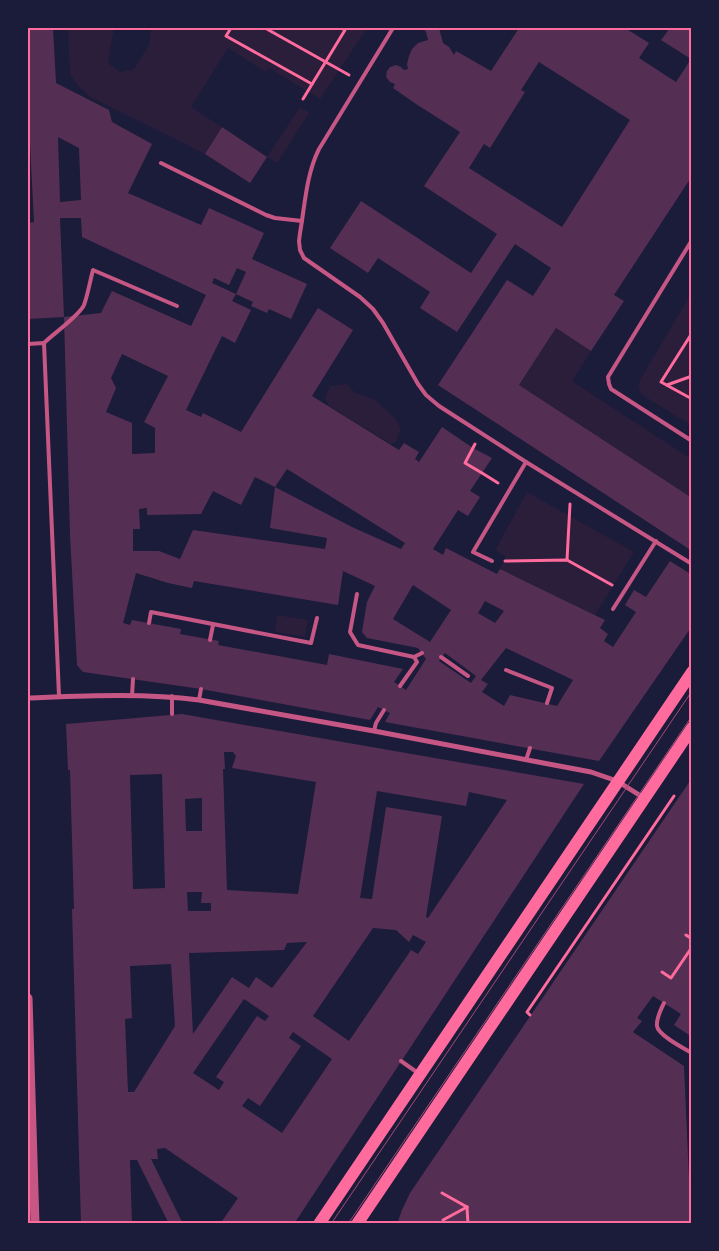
<svg xmlns="http://www.w3.org/2000/svg" width="719" height="1251" viewBox="0 0 719 1251" font-family="Barlow,sans-serif">
<rect width="100%" height="100%" fill="#1b1b3a"/>
<g fill="#2a1e3b">
<path d="M68 28H114L108 63 120 72 134 69 149 45 151 28H367L320 99 269 68 266 72 228 48 191 107 222 127 205 154 90 97 80 88 70 75Z"/>
<path d="M300 107 309 113 277 163 267 157Z"/>
<path d="M691 294V425L642 395C638 389 638 386 640 380Z"/>
<path d="M556 328 591 351 572 381 691 459V498L519 385Z"/>
<path d="M347 384 354 392 375 400 395 418 401 429 396 442 391 444 329 406 325 397 330 386Z"/>
<path d="M527 492 634 552 595 615 500 569 506 557 495 550Z"/>
<path d="M277 615 308 620 305 637 275 632Z"/>
</g>
<g fill="#542f53" fill-rule="evenodd">
<path d="M28 28H53L56 83 109 110 112 122 152 144 128 193 201 225 209 208 264 233 252 259 307 284 291 319 269 309 267 313 251 306 253 302 236 294 246 272 237 268 229 285 214 278 212 283 236 294 232 301 251 310 235 343 222 336 186 410 201 417 203 413 241 432 318 308 353 330 312 396 399 450 404 443 419 452 415 459 419 462 442 427 473 448 492 458 470 491 480 497 468 516 458 510 433 549 443 555 446 548 497 574 500 569 605 620 600 628 608 634 604 641 613 647 636 612 625 605 634 590 646 597 670 561 692 575V626L599 761 385 722 390 713 378 707 370 720 201 689 83 672 77 665 70 535 64 317 101 313 112 291 191 326 206 295 82 237 81 218H60L64 317 28 319V223L34 222 28 105ZM58 137 79 148 81 200 60 202ZM122 354 168 376 144 422 155 428V453L132 454V423L106 412 116 388 111 378ZM287 469 405 543 401 549 352 527 275 487 270 528 327 538 325 549 193 530 180 559 159 551H133V529H140L139 509 147 508V515L201 514 213 491 241 505 255 477 275 487ZM343 571 375 586 367 602 362 632 367 638 418 648 426 659 406 690 394 682 403 669 329 654 327 665 218 645 219 641 180 634 181 629 132 620 130 625 123 623 136 573 168 583 192 588 194 581 338 605ZM413 585 451 610 430 642 393 619ZM485 601 504 611 495 623 478 613ZM506 648 573 680 557 706 510 695 504 706 482 692 488 684 481 680ZM445 653 476 676 471 683 439 661Z"/>
<path d="M423 28H439L443 43 449 47 454 55 456 51 491 71 519 28H596L598 29 599 28H625L649 43 639 58 676 82 691 59 661 40 670 28H692V176L614 295 624 301 591 351 556 328 519 385 692 498V551L438 385 507 280 533 296 551 268 515 244 457 332 420 308 430 292 378 258 368 273 330 248 361 201 471 273 497 234 424 186 460 132 416 104 393 88 395 84 390 82 386 77 387 71 390 67 396 65 401 67 404 70 408 69 407 64 409 56 412 49 418 43 428 40 426 32ZM539 62 630 120 562 227 469 168 484 144 490 148 525 92 521 90Z"/>
<path d="M222 127 267 157 250 183 205 154Z"/>
<path d="M182 714 584 784 294 1224H220L238 1198 165 1148 157 1149 158 1159H151L183 1224H169L137 1160H130L132 1224H81L72 909H74L70 770H68L66 724ZM224 752H233L236 756 232 768 316 782 298 894 227 890 223 769H225ZM162 774 165 888 133 889 130 775ZM377 791 466 806 469 792 507 800 428 918 426 917 442 816 386 807 372 899 360 898ZM202 798V831H186L185 799ZM187 892H202L201 903H211V911H188ZM373 928 396 930 409 942 413 935 426 942 418 954 411 950 349 1041 313 1016ZM307 942 272 988 256 977 249 988 232 977 193 1034 189 953 284 950 287 943ZM171 964 175 1026 134 1092H128L125 1019 132 1018 130 966ZM244 999 269 1016 265 1021 257 1016 216 1077 224 1082 219 1090 193 1073ZM293 1032 332 1059 282 1133 242 1106 248 1098 260 1106 301 1046 289 1038Z"/>
<path d="M692 778V1037L674 1025 681 1014 653 996 637 1018 642 1021 633 1032 684 1066 689 1179H692V1224H397L402 1210 410 1193Z"/>
</g>
<g fill="none" stroke-linecap="round" stroke-linejoin="round">
<g stroke="#ff6b9d" stroke-width="3">
<path d="M231 28 226 36 312 84"/>
<path d="M265 28 349 75"/>
<path d="M303 99 345 30 341 28"/>
<path d="M692 333 661 382 692 399"/>
<path d="M667 385 692 376"/>
<path d="M475 444 465 463 482 473 498 483"/>
<path d="M567 560 570 504"/>
<path d="M505 561 567 560 612 585"/>
<path d="M686 935 692 939"/>
<path d="M662 972 671 978 692 947"/>
<path d="M530 1015 527 1012 674 796"/>
<path d="M442 1193 467 1207"/>
<path d="M467 1207 468 1224"/>
<path d="M443 1220 467 1207"/>
</g>
<g stroke="#c65784" stroke-width="4">
<path d="M393 28 319 149C306 175 305 205 300 233L299 241 300 250 304 258 360 297 373 309 383 323 418 384 426 395 439 406 526 462"/>
<path d="M161 163 266 215 275 218 302 221"/>
<path d="M692 240 608 377 609 384 611 389 692 441"/>
<path d="M44 343C53 334 80 315 84 305 88 294 90 281 93 270L177 306"/>
<path d="M28 344 44 343 59 696"/>
<path d="M492 561 473 552 526 462 692 564"/>
<path d="M357 594 350 632 358 645 414 657 417 662 400 686"/>
<path d="M613 609 656 541"/>
<path d="M149 623 151 612 311 643 317 618"/>
<path d="M210 640 213 625"/>
<path d="M414 657 422 653"/>
<path d="M441 657 468 676"/>
<path d="M506 670 552 688 547 703"/>
<path d="M132 696 133 679"/>
<path d="M172 696V714"/>
<path d="M199 700 201 689"/>
<path d="M374 731 376 723 384 710"/>
<path d="M526 760 530 748"/>
<path d="M664 1003C661 1009 656 1019 657 1026 658 1035 683 1048 692 1053"/>
<path d="M401 1061 418 1073"/>
</g>
<path stroke="#c65784" stroke-width="5" d="M28 698C84 696 142 693 199 700L374 731 591 772 617 781 644 798"/>
<path stroke="#c65784" stroke-width="9" d="M28 998 35 1224"/>
<g stroke="#ff6b9d" stroke-width="12">
<path d="M319 1224 692 672"/>
<path d="M357 1224 692 728"/>
</g>
<g stroke="#a44b75" stroke-width="1">
<path d="M331 1224 692 691"/>
<path d="M348 1224 692 716"/>
</g>
</g>
<rect width="719" height="1251" fill="none" stroke="#1b1b3a" stroke-width="58"/>
<rect x="29" y="29" width="661" height="1193" fill="none" stroke="#ff6b9d" stroke-width="2"/>
</svg>
